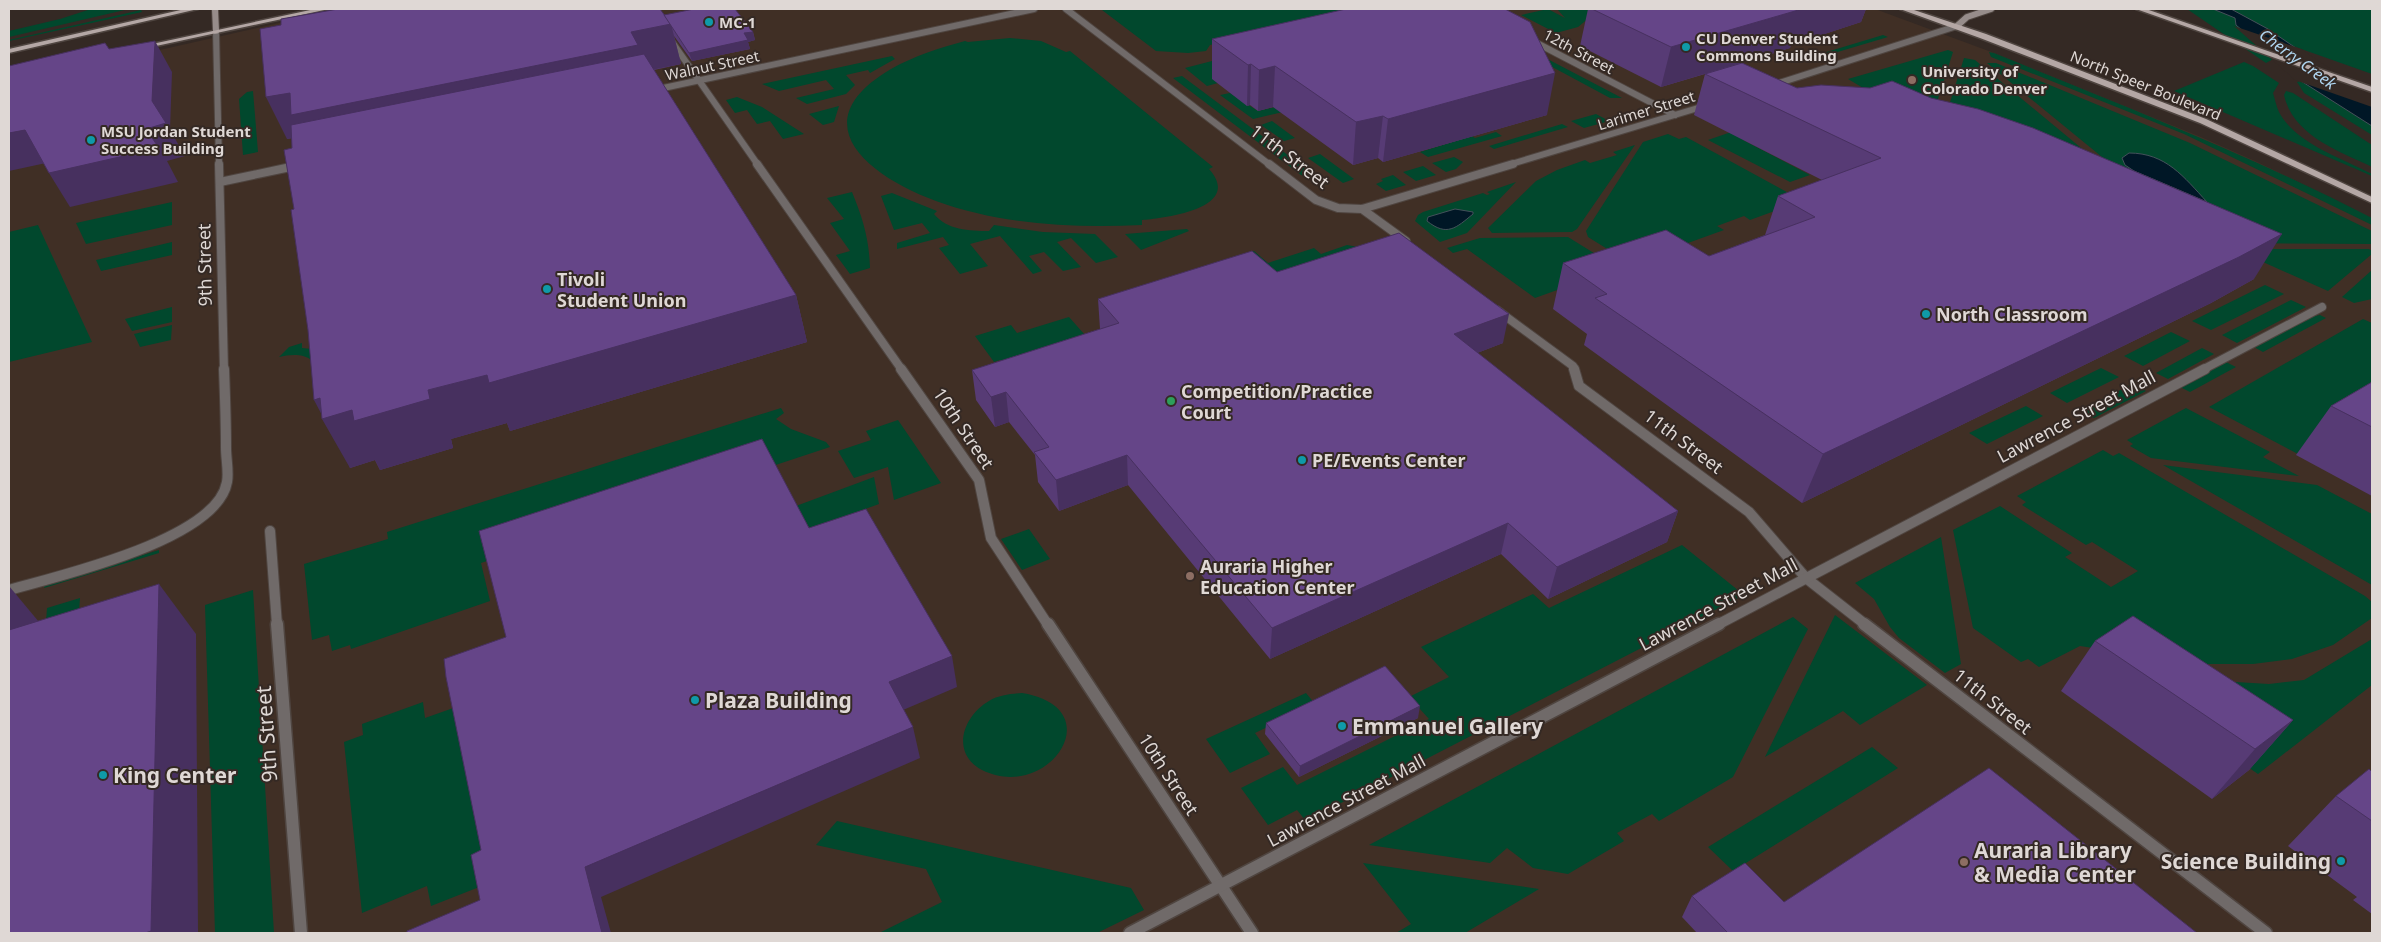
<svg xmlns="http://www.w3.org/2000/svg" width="2381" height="942" viewBox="0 0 2381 942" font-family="'Noto Sans',sans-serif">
<rect width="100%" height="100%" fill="#342924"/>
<path fill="#402f25" d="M341 9H1875L1994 53 2201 137 2255 161 2372 218V933H9V84Z"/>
<g fill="#01482d">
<path d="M91 9H129L9 37V31L60 19Z"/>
<path d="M1109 9H1385L1284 28 1210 45 1206 51 1188 53 1156 51 1102 10Z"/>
<path d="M1548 9 1565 18 1557 9H1600L1578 27 1556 33 1521 15Z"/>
<path d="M2187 9H2213L2235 18 2275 58 2266 63Z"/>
<path d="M2231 9H2372V74L2290 45 2268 29Z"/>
<path d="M141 10 142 12 9 41V40Z"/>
<path d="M1883 35 1888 37 1814 59 1810 57Z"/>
<path d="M1010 38 1041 41 1066 52 1070 51 1213 167 1209 169C1244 208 1166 218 1142 220V225C1073 228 1002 225 936 201 870 177 799 123 891 69 914 56 939 48 965 41L968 42Z"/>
<path d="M1948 50 1953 52 1929 127 1848 79Z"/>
<path d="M1989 52 1994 53C2122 105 2250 155 2372 218V225L2184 134 1991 57Z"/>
<path d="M1536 53 1622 98H1610L1530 55Z"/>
<path d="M892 56 895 59 870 73 868 70 846 75 855 85 846 94 807 104 796 98 834 89 826 80 779 91 762 84Z"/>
<path d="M1964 58 1975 60 2179 229 1941 131Z"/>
<path d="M1212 61 1230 75 1213 79 1218 83 1207 86 1185 68Z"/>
<path d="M2244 62 2253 66 2279 83 2273 93C2275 99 2276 106 2279 112 2296 144 2342 158 2372 174V176L2174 91Z"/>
<path d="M1987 63H1996L2190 143 2372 231V244L2221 243 2190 229Z"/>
<path d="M1182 76 1328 185 1301 175 1173 78Z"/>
<path d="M2301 81 2372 126V135L2304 93 2297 82Z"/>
<path d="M253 91 258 152 243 155 239 99 247 92Z"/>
<path d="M2286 91 2293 93 2372 145V167C2339 151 2293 136 2284 95Z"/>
<path d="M1230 93 1258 111 1284 105 1283 112 1253 119 1220 95Z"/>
<path d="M737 97 762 107 804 134 783 139 770 121 757 124 747 110 735 113 726 100Z"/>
<path d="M839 106 834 122 823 125 809 114Z"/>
<path d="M1596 114 1609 121 1584 128 1571 121Z"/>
<path d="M1766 120 1781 127 1743 140 1810 175 1790 182 1708 140Z"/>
<path d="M1272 121 1295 138 1284 141 1261 125Z"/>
<path d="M1562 124 1568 127 1494 149 1489 146Z"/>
<path d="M1496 132 1502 136 1428 157 1420 152 1472 136 1475 138Z"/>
<path d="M1668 134 1679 139 1686 137 1796 197V203L1750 220 1744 216 1717 226 1724 230 1638 261 1625 260 1588 237 1586 231 1643 142Z"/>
<path d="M1635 145 1577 229 1572 232 1492 233 1488 228 1536 181 1557 170 1585 160 1590 163 1617 155 1613 152Z"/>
<path d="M1320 154 1354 179 1343 183 1308 158Z"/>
<path d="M1454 157 1463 162 1456 169 1446 172 1432 163Z"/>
<path d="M1423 166 1436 175 1416 181 1403 172Z"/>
<path d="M1393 175 1406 185 1386 191 1376 184 1383 181 1381 179Z"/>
<path d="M1516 182 1467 233 1440 242 1415 221 1418 215 1423 212 1483 193 1487 195 1490 194 1487 192Z"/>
<path d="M852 192C863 219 869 239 870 268L850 274 836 255 850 251 830 223 844 219 827 198Z"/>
<path d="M892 193 937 211 934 214C947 230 969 231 989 231L994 225 1043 232 1095 234 1118 257 1096 263 1071 238 1057 242 1081 267 1063 271 1044 252 1029 256 1042 271 1033 274 1000 236 970 244 988 266 960 274 939 248 949 245 943 237 897 249V243L930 233 922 223 894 230 881 196Z"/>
<path d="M172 202V225L86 244 76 223Z"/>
<path d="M38 225 92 342 9 362V232Z"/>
<path d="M1187 229 1189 231 1141 250 1125 234Z"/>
<path d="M1568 237 1610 263V271L1535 298 1467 249 1453 253 1447 248 1480 238Z"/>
<path d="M172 242V255L101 271 96 260Z"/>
<path d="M1347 245 1387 252 1288 297 1240 256 1254 251 1268 263 1314 248 1321 254Z"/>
<path d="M2234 249H2369L2372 251V254L2328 291Z"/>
<path d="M2372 270V299L2354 303 2342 297Z"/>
<path d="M2265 285 2284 294 2211 330 2192 321Z"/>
<path d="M2291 300 2306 307 2237 343 2222 335Z"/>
<path d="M172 307V322L132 331 125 319Z"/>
<path d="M2320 315 2326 318 2263 352 2254 347 2309 317Z"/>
<path d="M1069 317 1100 352 1015 379 1000 360 994 362 975 336 1011 325 1017 333Z"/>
<path d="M2363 319 2372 323V410L2298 454 2209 407Z"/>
<path d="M172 325 171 340 140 347 134 334Z"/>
<path d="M2171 332 2190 341 2143 366 2124 356Z"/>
<path d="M302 343V348L312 349 311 360C302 353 289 355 279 357L289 347Z"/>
<path d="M2202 348 2214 354 2168 379 2156 373Z"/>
<path d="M2226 362 2236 367 2190 392 2180 387Z"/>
<path d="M2101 368 2119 377 2067 403 2050 393Z"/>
<path d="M2132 384 2146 391 2094 418 2080 411Z"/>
<path d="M2026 406 2043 416 1987 444 1969 433Z"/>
<path d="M781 408 784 413 776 419 791 429 826 442 830 447 481 563 490 601 351 649 350 645 332 651 329 635 312 640 304 564 388 539 387 532Z"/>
<path d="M2186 408 2270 452 2263 457 2299 476 2151 458 2130 446 2133 444 2127 440Z"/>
<path d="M898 420 941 483 894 500 888 467 854 478 838 451 871 440 866 431Z"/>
<path d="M2103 450 2113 456 2119 453 2365 596 2372 602V618L2333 645 2292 659 2253 664H2198L2080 646 2039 667 2028 659 2021 662 1973 628 1953 530 2000 506 2072 553 2065 557 2111 587 2138 571 2092 542 2086 545 2022 505 2026 502 2017 496Z"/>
<path d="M2163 465 2317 485 2372 514V585Z"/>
<path d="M874 477 879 504 810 529 796 506Z"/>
<path d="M1029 529 1050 559 1022 570 1001 539Z"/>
<path d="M1941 537 1961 664 1945 673 1899 638 1890 627 1874 599 1855 583Z"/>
<path d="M1682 545 1744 595 1306 821 1297 810 1268 825 1241 788 1283 767 1297 785 1429 719 1409 697 1449 677 1421 647 1533 594 1549 608Z"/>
<path d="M159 550V553L44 588 45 585Z"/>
<path d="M253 590 274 933H215L205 605Z"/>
<path d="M80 598 78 624 45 635 47 608Z"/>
<path d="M1835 615 1927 685 1860 725 1843 711 1765 757Z"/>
<path d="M1793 617 1808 629 1733 777 1659 821 1652 814 1617 833 1624 841 1568 874 1533 868 1507 848 1490 863 1369 845Z"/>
<path d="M2372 639V685L2258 774 2097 664 2202 680 2269 684 2304 680Z"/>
<path d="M1022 693C1113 708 1048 803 982 770 950 753 963 716 989 701 999 695 1011 694 1022 693Z"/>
<path d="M1306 693 1315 704 1255 733 1270 754 1230 773 1206 739Z"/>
<path d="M423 702 425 718 459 706 492 882 431 906 427 886 362 913 344 742 363 735 362 724Z"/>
<path d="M1872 747 1898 768 1733 871 1708 847Z"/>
<path d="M837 821 1131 888 1144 910 1097 933H879L942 902 926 869 816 845Z"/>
<path d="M1363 863 1539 889 1465 933H1396L1411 924Z"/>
</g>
<g fill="#001726" stroke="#43515a">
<path d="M2213 9H2231L2268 29 2372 100V126L2301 81 2236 25 2235 18Z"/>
<path d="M2129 153C2166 153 2184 177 2207 202L2134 171 2125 165 2122 158Z"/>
<path d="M1455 209 1473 212V214C1456 228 1447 237 1427 221L1428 217Z"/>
</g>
<path fill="#342924" d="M2234 26 2301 49 2372 97V107L2295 80Z"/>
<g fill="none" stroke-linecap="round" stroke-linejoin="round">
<defs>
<g id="street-far3">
<path d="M1066 9 1270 165"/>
<path d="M216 31 219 165"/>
<path d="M670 39 758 165"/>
<path d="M1529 39 1675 115"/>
<path d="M1770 86 1957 26"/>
<path d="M654 90 1034 9"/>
<path d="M1508 165 1708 105"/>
</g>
<g id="street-far2">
<path d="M219 164 224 370"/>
<path d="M757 164 902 370"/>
<path d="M1269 164 1316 200 1338 208 1362 209 1513 164"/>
<path d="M220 182 300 165"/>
<path d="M1362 209 1406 241"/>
<path d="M1497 310 1573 366 1574 370"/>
<path d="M2202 370 2322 307"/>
</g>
<g id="street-far1">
<path d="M901 369 979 480 991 538 1048 625"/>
<path d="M1574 369 1579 386 1749 512 1806 578 1866 625"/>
<path d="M270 531 277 625"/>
<path d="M9 590C58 576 217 540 227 482 229 472 226 459 226 448 226 422 225 395 224 369"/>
<path d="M1717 625 2205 369"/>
</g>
<g id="street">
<path d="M277 624 301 933"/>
<path d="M1048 624 1252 933"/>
<path d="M1864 624 2266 933"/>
<path d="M1130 933 1719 624"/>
</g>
<g id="secondary">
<path d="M215 9 216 31"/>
<path d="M1957 26 1967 17 1991 9"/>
</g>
<g id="primary">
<path d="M185 9H198L9 53V49Z"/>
<path d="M315 9H329L142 49 138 47Z"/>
<path d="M1900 9H1911L1986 34 2206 119 2372 197V203L2200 123 1980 38Z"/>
<path d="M2136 9H2146L2372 87V92Z"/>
</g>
</defs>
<use href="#street-far3" stroke="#4f4540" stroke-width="8"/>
<use href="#street-far2" stroke="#4f4540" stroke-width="10"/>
<use href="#street-far1" stroke="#4f4540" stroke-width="12"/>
<use href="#street" stroke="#4f4540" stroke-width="15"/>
<use href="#secondary" stroke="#4f4540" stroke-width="8"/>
<use href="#primary" stroke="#4f4540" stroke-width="3"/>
<use href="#street-far3" stroke="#706a69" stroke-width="6"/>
<use href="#street-far2" stroke="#706a69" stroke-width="8"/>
<use href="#street-far1" stroke="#706a69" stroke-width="10"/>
<use href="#street" stroke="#706a69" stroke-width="12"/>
<use href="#secondary" stroke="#978d8b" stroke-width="6"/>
<use href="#primary" fill="#b4a7a5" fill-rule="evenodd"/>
</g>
<g fill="#573b75">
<path d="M1588 9H1866L1861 22 1791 45 1790 48 1742 63 1797 88 2254 279 2211 303 1802 503 1584 345 1587 334 1553 309 1563 263 1709 256 1765 235 1778 196 1822 180 1694 115 1705 74 1661 87 1580 46Z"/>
<path d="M664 15 753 32 755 40 748 42 750 49 692 61 674 36 681 64 654 70 796 295 807 342 510 431 507 423 451 439 453 448 380 470 375 460 350 468 308 330 294 209 292 138 287 139 281 25Z"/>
<path d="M1212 39 1547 115 1383 162 1378 158 1353 165 1273 107 1258 111 1250 105 1247 106 1212 79Z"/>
<path d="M1277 272 1503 343 1477 353 1678 511 1667 542 1548 599 1501 554 1270 659 1128 485 1059 511 1038 482 1035 455 1009 422 995 427 976 400 972 370 1100 329 1098 299Z"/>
<path d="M2372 382V496L2296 455 2331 406Z"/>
<path d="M2095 641 2293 720 2249 770 2212 799 2061 691Z"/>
<path d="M1418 718 1299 777 1265 734 1266 723Z"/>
<path d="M2372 772V914L2353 900 2357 897 2288 846 2336 796Z"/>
<path d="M1692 896 1784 902 2197 933H1697L1682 917Z"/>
</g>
<g fill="#47305f">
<path d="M1798 9H1866L1861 22 1791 45 1790 48 1661 87 1671 47Z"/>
<path d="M671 24 681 64 646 71 287 139 266 97 631 32Z"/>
<path d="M753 32 755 40 748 42 750 49 692 61 689 53 744 33Z"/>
<path d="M155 41 172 72 170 130 185 156 167 161 178 182 70 207 49 173 146 129 152 101Z"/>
<path d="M1251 64 1250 105 1247 106 1248 65Z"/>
<path d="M1275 66 1273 107 1258 111 1259 70Z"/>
<path d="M1555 73 1547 115 1383 162 1388 119Z"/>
<path d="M1383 116 1378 158 1353 165 1356 122Z"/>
<path d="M25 130 46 163 9 171V133Z"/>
<path d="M2282 234 2254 279 2211 303 1802 503 1823 454Z"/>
<path d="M796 295 807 342 510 431 507 423 451 439 453 448 380 470 375 460 350 468 322 419H324L314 400 320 398 352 410Z"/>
<path d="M1509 314 1503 343 1449 364 1454 334Z"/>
<path d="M1006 392 1009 422 995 427 991 397Z"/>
<path d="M1127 455 1128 485 1059 511 1056 480Z"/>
<path d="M1678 511 1667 542 1548 599 1557 567Z"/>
<path d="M1508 523 1501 554 1270 659 1272 628Z"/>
<path d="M159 584 196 634 198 933H145Z"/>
<path d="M9 586 49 634 9 642Z"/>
<path d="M952 656 957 687 896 713 889 682Z"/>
<path d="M1420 706 1418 718 1299 777 1300 766Z"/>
<path d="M2293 720 2249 770 2212 799 2255 749Z"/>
<path d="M913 727 920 758 601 897 611 933H602L585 867Z"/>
</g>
<g fill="#654588" stroke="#47305f">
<path d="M338 9H660L671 24 631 32 638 45 291 115 290 93 266 97 260 29 281 25V19Z"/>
<path d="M694 9H735L753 32 744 33 748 40 689 53 664 15Z"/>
<path d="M1346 9H1505L1530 22 1555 73 1388 119 1383 116 1356 122 1275 66 1259 70 1251 64 1248 65 1212 39Z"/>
<path d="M1592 9H1802L1671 47Z"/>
<path d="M155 41 152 101 166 123 146 129 159 148 49 173 25 130 9 133V66L105 43 109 49Z"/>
<path d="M644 54 796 295 489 383 487 375 428 390 430 399 354 421 352 410 322 419 320 398 314 400 308 330 291 210 294 209 284 150 292 148 291 125Z"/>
<path d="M1742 63 1797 88 1821 85 1870 88 1892 81 1931 98 1978 109 2033 128 2282 234 2239 257 1823 454 1595 298 1607 294 1563 263 1666 230 1709 256 1815 217 1778 196 1881 158 1705 74Z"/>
<path d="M1399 233 1509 314 1454 334 1678 511 1557 567 1508 523 1272 628 1127 455 1056 480 1034 452 1049 447 1006 392 991 397 972 370 1119 323 1098 299 1252 251 1277 272Z"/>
<path d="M2372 382V427L2331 406Z"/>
<path d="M762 439 809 528 866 509 952 656 889 682 913 727 585 867 602 933H407V931L480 900 471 855 481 850 446 677 444 659 506 637 479 531Z"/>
<path d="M159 584 151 931 145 933H9V630Z"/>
<path d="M2133 616 2293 720 2255 749 2095 641Z"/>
<path d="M1385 666 1420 706 1300 766 1266 723Z"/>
<path d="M1989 768 2197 933H1728L1692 896 1745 863 1784 902Z"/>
<path d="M2369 769 2372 772V821L2336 796Z"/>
</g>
<g fill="#0f9aa8" stroke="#342924" stroke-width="2">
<circle cx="709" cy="22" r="5"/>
<circle cx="1686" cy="47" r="5"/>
<circle cx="91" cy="140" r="5"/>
<circle cx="547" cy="289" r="5"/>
<circle cx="1926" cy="314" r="5"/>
<circle cx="1302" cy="460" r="5"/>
<circle cx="695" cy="700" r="5"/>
<circle cx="1342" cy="726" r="5"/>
<circle cx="103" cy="775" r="5"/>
<circle cx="2341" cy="861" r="5"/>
</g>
<g fill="#8d6e63" stroke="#342924" stroke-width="2">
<circle cx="1912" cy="80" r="5"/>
<circle cx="1190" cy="576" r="5"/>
<circle cx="1964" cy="862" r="5"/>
</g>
<circle fill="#2e9e5b" stroke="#342924" stroke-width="2" cx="1171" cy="401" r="5"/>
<g text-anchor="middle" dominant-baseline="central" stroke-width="4" stroke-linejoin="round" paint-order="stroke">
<g font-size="15" font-weight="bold" fill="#dfd8d5" stroke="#342924" text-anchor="start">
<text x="719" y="22">MC-1</text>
<text x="1696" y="38">CU Denver Student<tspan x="1696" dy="17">Commons Building</tspan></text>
<text x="1922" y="71">University of<tspan x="1922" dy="17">Colorado Denver</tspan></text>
<text x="101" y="131">MSU Jordan Student<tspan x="101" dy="17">Success Building</tspan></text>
</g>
<g font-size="15" fill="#dfd8d5" stroke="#342924">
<text transform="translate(1579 51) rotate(28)">12th Street</text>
<text transform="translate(712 65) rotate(-12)">Walnut Street</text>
<text transform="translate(2146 85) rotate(22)">North Speer Boulevard</text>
<text transform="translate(1646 110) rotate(-17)">Larimer Street</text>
</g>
<g font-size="16" font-style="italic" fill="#afd6f1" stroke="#342924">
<text transform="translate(2298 59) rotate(36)">Cherry Creek</text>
</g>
<g font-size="18" fill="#dfd8d5" stroke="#342924">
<text transform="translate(1290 156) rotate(37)">11th Street</text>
<text transform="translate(204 265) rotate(-91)">9th Street</text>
<text transform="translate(2076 416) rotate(-28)">Lawrence Street Mall</text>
<text transform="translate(964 428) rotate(56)">10th Street</text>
<text transform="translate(1684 441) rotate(37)">11th Street</text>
<text transform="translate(1718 604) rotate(-28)">Lawrence Street Mall</text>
<text transform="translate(1993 701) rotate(38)">11th Street</text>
<text transform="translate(1169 774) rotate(57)">10th Street</text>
<text transform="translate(1346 800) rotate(-28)">Lawrence Street Mall</text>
</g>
<g font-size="18" font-weight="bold" fill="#dfd8d5" stroke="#342924" text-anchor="start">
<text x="557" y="279">Tivoli<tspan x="557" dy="21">Student Union</tspan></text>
<text x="1936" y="314">North Classroom</text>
<text x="1181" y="391">Competition/Practice<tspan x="1181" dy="21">Court</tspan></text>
<text x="1312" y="460">PE/Events Center</text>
<text x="1200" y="566">Auraria Higher<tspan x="1200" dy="21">Education Center</tspan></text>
</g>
<g font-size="21" font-weight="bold" fill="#dfd8d5" stroke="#342924" text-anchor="start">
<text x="705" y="700">Plaza Building</text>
<text x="1352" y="726">Emmanuel Gallery</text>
<text x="113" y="775">King Center</text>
<text x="1974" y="850">Auraria Library<tspan x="1974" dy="24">&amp; Media Center</tspan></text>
<text x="2331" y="861" text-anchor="end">Science Building</text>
</g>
<g font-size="21" fill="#dfd8d5" stroke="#342924">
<text transform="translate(266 734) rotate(-94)">9th Street</text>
</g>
</g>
<rect width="2381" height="942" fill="none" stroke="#dfd8d5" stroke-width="20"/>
</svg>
